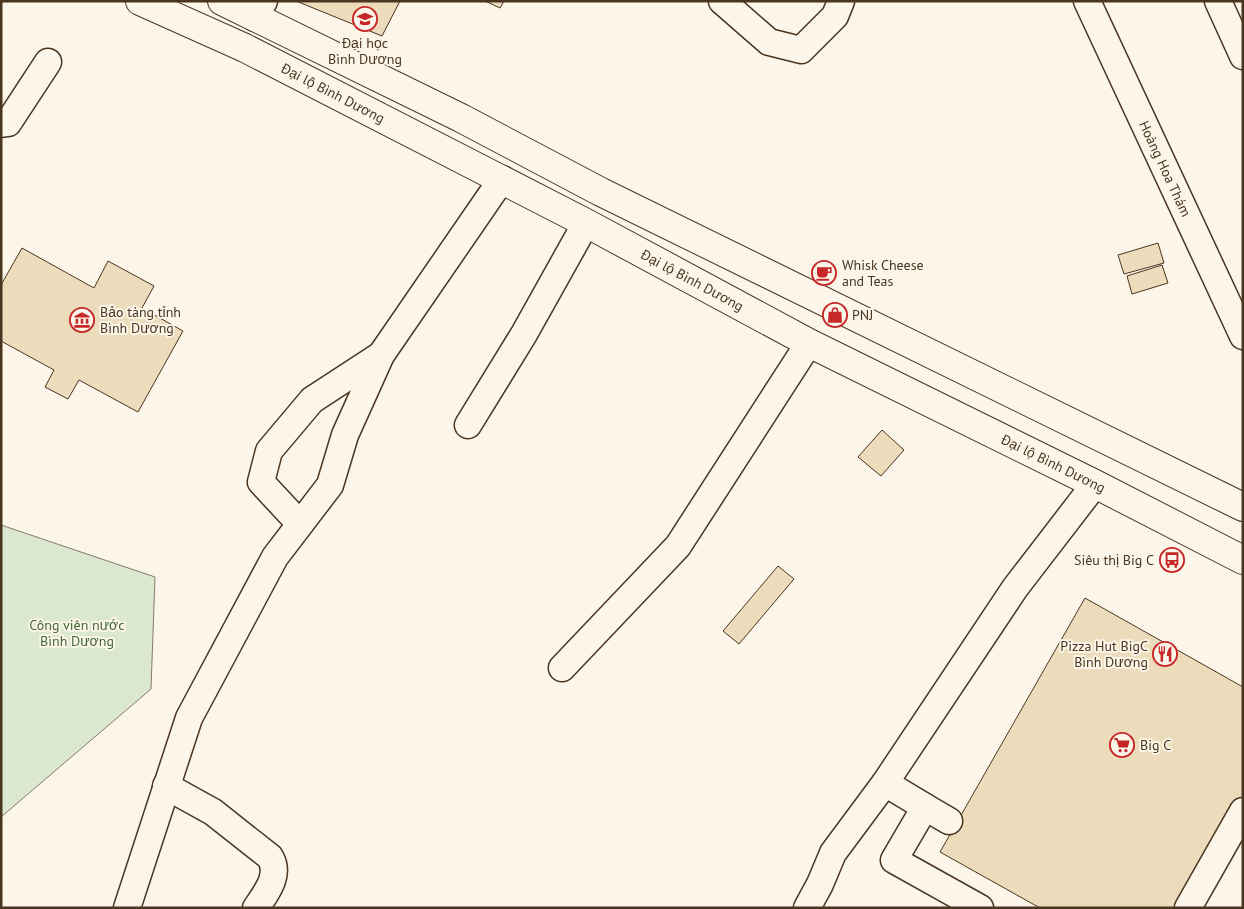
<svg xmlns="http://www.w3.org/2000/svg" width="1244" height="909" viewBox="0 0 1244 909" font-family="'PT Sans',sans-serif">
<rect width="100%" height="100%" fill="#fbf6e9"/>
<path fill="#dce7d0" stroke="#887966" d="M1 525 155 577 151 689 1 817Z"/>
<g fill="#ecdcbc" stroke="#4a3520">
<path d="M296 1H400L382 36Z"/>
<path d="M485 1H504L500 8Z"/>
<path d="M1158 243 1164 263 1124 274 1118 255Z"/>
<path d="M22 248 94 288 108 261 154 286 142 308 183 331 138 412 79 380 68 399 45 387 54 370 1 341V285Z"/>
<path d="M1162 265 1168 283 1132 294 1127 276Z"/>
<path d="M882 430 904 450 881 476 858 457Z"/>
<path d="M778 566 794 579 739 644 723 631Z"/>
<path d="M1085 598 1243 687V804L1183 908H1040L940 852Z"/>
</g>
<g fill="none" stroke-linecap="round" stroke-linejoin="round">
<defs>
<g id="minor">
<path d="M722 1 769 42 801 50 835 16 841 1"/>
<path id="s1" d="M1087 1 1243 336"/>
<path d="M1218 1 1243 56"/>
<path d="M255 18 264 1"/>
<path d="M1 124 8 123 48 62"/>
<path d="M468 425 524 334 586 223"/>
<path d="M300 524 261 482 269 451 312 400 381 355"/>
<path d="M562 668 678 546 809 343"/>
<path d="M885 783 925 807 894 860 980 908"/>
<path d="M166 786 213 812 270 857C281 875 266 893 256 908"/>
<path d="M925 807 949 821"/>
<path d="M127 908 189 718 275 557 330 485 345 435 381 355 502 179"/>
<path d="M807 908 820 884 833 853 885 783 1015 588 1095 484"/>
<path d="M1188 908 1243 811"/>
</g>
<g id="highway">
<path id="s2" d="M140 1 245 48 586 223 809 343 1095 484 1243 560"/>
<path d="M222 1 461 118 601 192 1243 507"/>
</g>
</defs>
<use href="#minor" stroke="#4a3520" stroke-width="29"/>
<use href="#highway" stroke="#4a3520" stroke-width="30"/>
<use href="#minor" stroke="#fbf6e9" stroke-width="26"/>
<use href="#highway" stroke="#fbf6e9" stroke-width="28"/>
</g>
<defs>
<symbol id="university-ring" viewBox="-11 -11 22 22"><circle r="9.5" fill="#fbf6e9" stroke="#c62828" stroke-width="1.5"/><path d="M0-5L7-2L0 1L-7-2ZM-4 1L0 2.5L4 1V4Q0 6-4 4Z" fill="#c62828"/></symbol>
<symbol id="cafe-ring" viewBox="-11 -11 22 22"><circle r="9.5" fill="#fbf6e9" stroke="#c62828" stroke-width="1.5"/><path d="M-5.5-4.5H6V0H3Q3 3.5 0 3.5H-2.5Q-5.5 3.5-5.5 0ZM3-3.2v2h1.7v-2ZM-6 4.5H4V6H-6Z" fill="#c62828"/></symbol>
<symbol id="shop-ring" viewBox="-11 -11 22 22"><circle r="9.5" fill="#fbf6e9" stroke="#c62828" stroke-width="1.5"/><path d="M-5-2.5h2.3a2.7 3.5 0 0 1 5.4 0H5L5.5 6h-11ZM-1.5-2.5h3a1.5 2.3 0 0 0-3 0Z" fill="#c62828"/></symbol>
<symbol id="museum-ring" viewBox="-11 -11 22 22"><circle r="9.5" fill="#fbf6e9" stroke="#c62828" stroke-width="1.5"/><path d="M0-6L6-3V-2H-6V-3ZM-5-1h2V3h-2ZM-1-1h2V3h-2ZM3-1h2V3H3ZM-6 4H6V6H-6Z" fill="#c62828"/></symbol>
<symbol id="bus-ring" viewBox="-11 -11 22 22"><circle r="9.5" fill="#fbf6e9" stroke="#c62828" stroke-width="1.5"/><path d="M-5-6H5V4H4V6H2V4H-2V6H-4V4H-5ZM-3.5-4V0h7V-4ZM-3.5 1.2v1.5H-2V1.2ZM2 1.2v1.5H3.5V1.2Z" fill="#c62828"/></symbol>
<symbol id="restaurant-ring" viewBox="-11 -11 22 22"><circle r="9.5" fill="#fbf6e9" stroke="#c62828" stroke-width="1.5"/><path d="M-5-6h1v4h1v-4h1v4h1v-4h1v5L-1.5 .5V6h-2V.5L-5-1ZM5-6V6H3V1.5H1.5Q1.5-4 5-6Z" fill="#c62828"/></symbol>
<symbol id="supermarket-ring" viewBox="-11 -11 22 22"><circle r="9.5" fill="#fbf6e9" stroke="#c62828" stroke-width="1.5"/><path d="M-6-5.5h2.5l.6 2H6L4.5 2H-2.5L-4.4-4H-6ZM-1.5 3.2a1.3 1.3 0 1 0 .1 0ZM3 3.2a1.3 1.3 0 1 0 .1 0Z" fill="#c62828"/></symbol>
</defs>
<g fill-rule="evenodd">
<use href="#university-ring" x="351" y="5" width="28" height="28"/>
<use href="#cafe-ring" x="810" y="259" width="28" height="28"/>
<use href="#shop-ring" x="821" y="301" width="28" height="28"/>
<use href="#museum-ring" x="68" y="306" width="28" height="28"/>
<use href="#bus-ring" x="1158" y="546" width="28" height="28"/>
<use href="#restaurant-ring" x="1151" y="640" width="28" height="28"/>
<use href="#supermarket-ring" x="1108" y="731" width="28" height="28"/>
</g>
<g text-anchor="middle" dominant-baseline="central" stroke-width="4" stroke-linejoin="round" paint-order="stroke">
<g font-size="14" fill="#4a3520" stroke="#fbf6e9" text-anchor="start">
<text x="365" y="43" text-anchor="middle">Đại học<tspan x="365" dy="16">Bình Dương</tspan></text>
<text x="842" y="265">Whisk Cheese<tspan x="842" dy="16">and Teas</tspan></text>
<text x="100" y="312">Bảo tàng tỉnh<tspan x="100" dy="16">Bình Dương</tspan></text>
<text x="852" y="315">PNJ</text>
<text x="1154" y="560" text-anchor="end">Siêu thị Big C</text>
<text x="1148" y="646" text-anchor="end">Pizza Hut BigC<tspan x="1148" dy="16">Bình Dương</tspan></text>
<text x="1140" y="745">Big C</text>
</g>
<g font-size="14" fill="#4a3520" stroke="#fbf6e9">
<text stroke="none"><textPath href="#s2" startOffset="214">Đại lộ Bình Dương</textPath></text>
<text stroke="none"><textPath href="#s1" startOffset="185">Hoàng Hoa Thám</textPath></text>
<text stroke="none"><textPath href="#s2" startOffset="619">Đại lộ Bình Dương</textPath></text>
<text stroke="none"><textPath href="#s2" startOffset="1024">Đại lộ Bình Dương</textPath></text>
</g>
<g font-size="14" fill="#436837" stroke="#fbf6e9">
<text x="77" y="625">Công viên nước<tspan x="77" dy="16">Bình Dương</tspan></text>
</g>
</g>
<rect width="1244" height="909" fill="none" stroke="#4a3520" stroke-width="5"/>
</svg>
